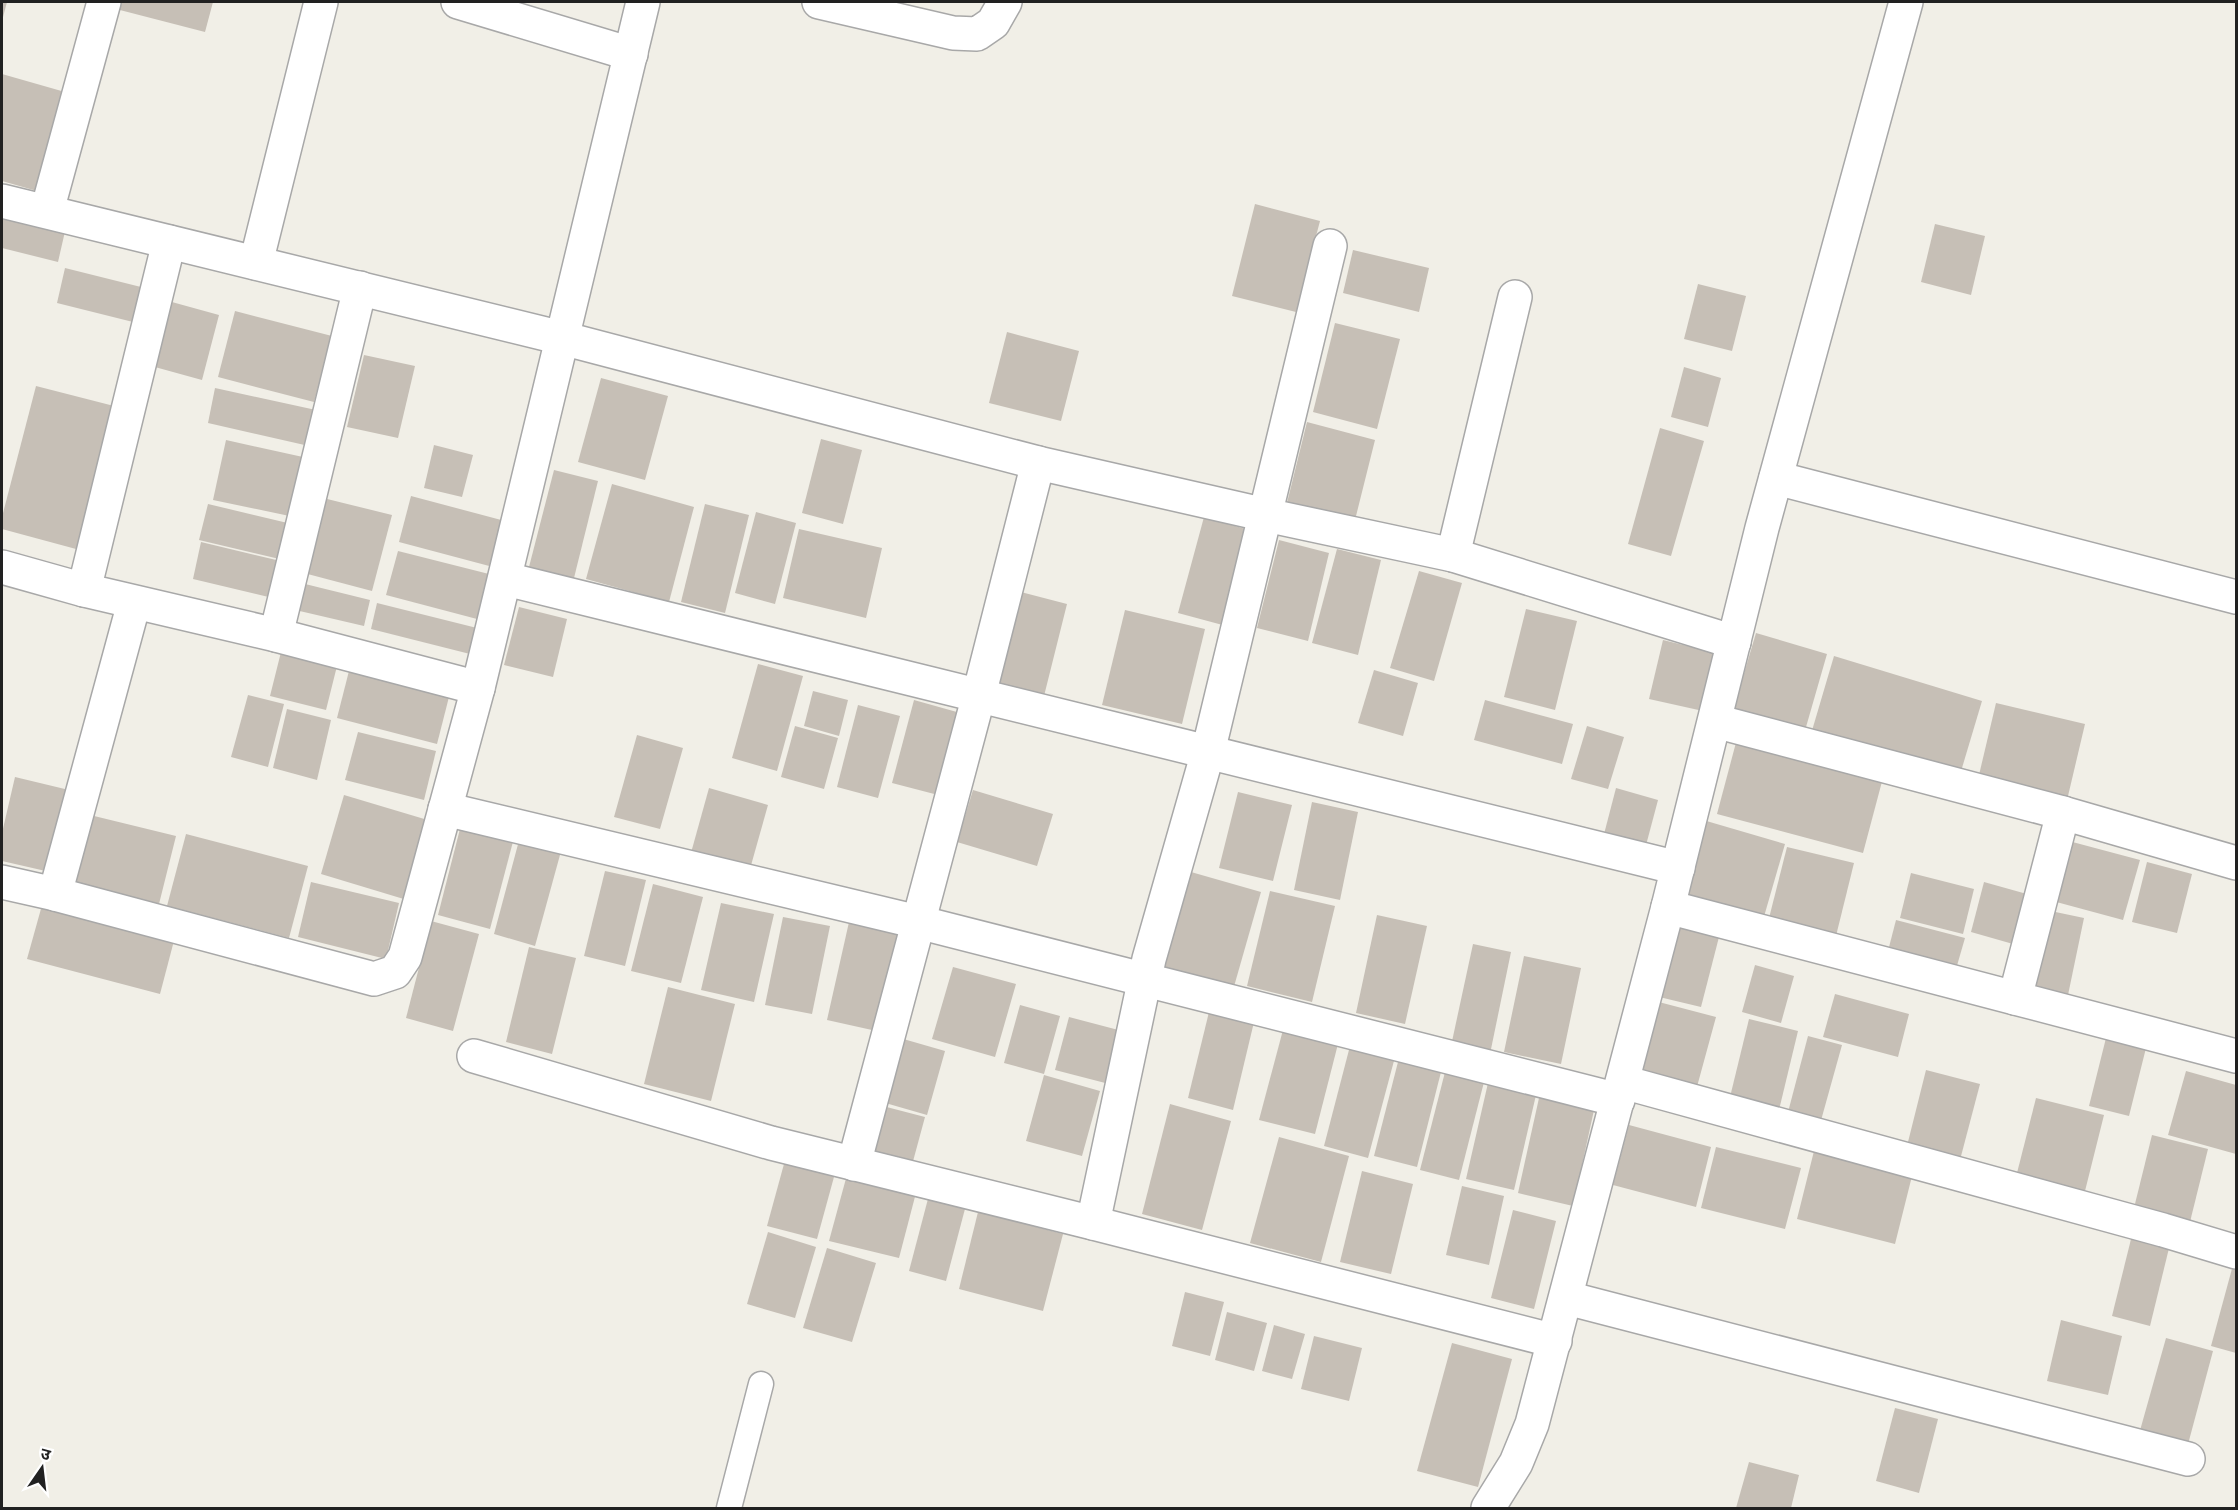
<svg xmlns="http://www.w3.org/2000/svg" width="2238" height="1510" viewBox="0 0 2238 1510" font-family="'Archivo Narrow','Noto Sans Devanagari',sans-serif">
<rect width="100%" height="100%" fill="#f1efe7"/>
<g fill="#c6bfb6">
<path d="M2 2H7L2 21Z"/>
<path d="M117 2H213L205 32 116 9Z"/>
<path d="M2 74 65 92 37 191 2 181Z"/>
<path d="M1255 204 1320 221 1296 312 1232 296Z"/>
<path d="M2 211 66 227 58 262 2 248Z"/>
<path d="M1935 224 1985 236 1971 295 1921 282Z"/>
<path d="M1353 250 1429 268 1419 312 1343 293Z"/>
<path d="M65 268 149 289 141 324 57 303Z"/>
<path d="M1698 284 1746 296 1732 351 1684 339Z"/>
<path d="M161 299 219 315 202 380 144 364Z"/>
<path d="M235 311 332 336 314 402 218 377Z"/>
<path d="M1335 323 1400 339 1377 429 1313 412Z"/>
<path d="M1007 332 1079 351 1061 421 989 403Z"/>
<path d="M364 355 415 366 398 438 347 427Z"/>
<path d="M1684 367 1721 378 1708 427 1671 417Z"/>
<path d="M601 378 668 396 645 480 578 462Z"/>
<path d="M36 386 114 406 76 549 2 529V517Z"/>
<path d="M215 388 316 410 309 446 208 423Z"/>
<path d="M1307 422 1375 440 1353 528 1285 511Z"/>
<path d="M1660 428 1704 441 1671 556 1628 544Z"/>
<path d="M821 439 862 450 843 524 802 513Z"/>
<path d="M226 440 312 459 299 518 213 500Z"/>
<path d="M434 445 473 455 462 497 424 488Z"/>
<path d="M554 470 598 481 574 578 529 567Z"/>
<path d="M612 484 694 507 669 602 586 579Z"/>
<path d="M411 496 505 521 493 567 399 542Z"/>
<path d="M319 497 392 515 372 591 300 572Z"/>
<path d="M208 504 296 525 288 561 199 540Z"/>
<path d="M705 504 749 515 725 613 681 602Z"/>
<path d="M756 512 796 523 775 604 735 593Z"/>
<path d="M1204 517 1256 532 1230 627 1178 613Z"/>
<path d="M799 529 882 548 866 618 783 598Z"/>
<path d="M1279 540 1329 553 1308 641 1257 628Z"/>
<path d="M201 542 289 563 281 600 193 579Z"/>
<path d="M1337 549 1381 560 1358 655 1312 643Z"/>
<path d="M398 551 489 574 477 619 386 595Z"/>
<path d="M1419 571 1462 583 1434 681 1390 668Z"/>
<path d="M297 582 370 600 364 626 291 609Z"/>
<path d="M1017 591 1067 604 1044 696 994 684Z"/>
<path d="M377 603 481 629 474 655 371 629Z"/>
<path d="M519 607 567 619 553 677 504 665Z"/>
<path d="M1526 609 1577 621 1555 710 1504 697Z"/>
<path d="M1125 610 1205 629 1182 724 1102 705Z"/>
<path d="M1756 633 1827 654 1804 734 1732 714Z"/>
<path d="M1663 640 1716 653 1703 711 1649 699Z"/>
<path d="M282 648 338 662 326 710 270 696Z"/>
<path d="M1834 656 1982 701 1959 778 1811 734Z"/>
<path d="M758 664 803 676 777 771 732 758Z"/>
<path d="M350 667 450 693 437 744 337 718Z"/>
<path d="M1374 670 1418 683 1403 736 1358 723Z"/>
<path d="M813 691 848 700 839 736 804 726Z"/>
<path d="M248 695 284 704 268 767 231 757Z"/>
<path d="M914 700 964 714 942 796 892 783Z"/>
<path d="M1485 700 1573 724 1562 764 1474 740Z"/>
<path d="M1996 703 2085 724 2068 796 1979 775Z"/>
<path d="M858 705 900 716 878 798 837 787Z"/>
<path d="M287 709 331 720 317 780 273 768Z"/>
<path d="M795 726 838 738 824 789 781 777Z"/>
<path d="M1587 726 1624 737 1608 789 1571 779Z"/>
<path d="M358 732 436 751 424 800 345 780Z"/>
<path d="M637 735 683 748 660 829 614 817Z"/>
<path d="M1738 735 1884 774 1863 853 1717 814Z"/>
<path d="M15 777 69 790 50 872 2 861V833Z"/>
<path d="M709 788 768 805 748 876 689 860Z"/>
<path d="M1616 788 1658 800 1645 849 1603 838Z"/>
<path d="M973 790 1053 814 1037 866 957 842Z"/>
<path d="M1238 792 1292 805 1273 881 1219 868Z"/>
<path d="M344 795 431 821 407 900 321 874Z"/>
<path d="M1312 802 1358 812 1340 900 1294 890Z"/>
<path d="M90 815 176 836 159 904 73 882Z"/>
<path d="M1703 820 1785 844 1763 920 1681 896Z"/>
<path d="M462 821 515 834 490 929 438 915Z"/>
<path d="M521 833 563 844 535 946 494 934Z"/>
<path d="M186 834 308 866 289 938 167 906Z"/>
<path d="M2065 840 2140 860 2123 920 2049 900Z"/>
<path d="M1787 847 1854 863 1835 940 1768 922Z"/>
<path d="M2147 862 2192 874 2177 933 2132 922Z"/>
<path d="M605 871 646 880 625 966 584 956Z"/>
<path d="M1191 872 1261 892 1233 990 1163 970Z"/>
<path d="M1911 873 1974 889 1963 934 1900 918Z"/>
<path d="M311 882 399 903 386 959 298 937Z"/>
<path d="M1984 882 2034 896 2020 946 1971 932Z"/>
<path d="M653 884 703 897 681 983 631 971Z"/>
<path d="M1270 891 1335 906 1312 1002 1247 986Z"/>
<path d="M44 898 176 933 160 994 27 959Z"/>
<path d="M721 903 774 914 754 1002 701 990Z"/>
<path d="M2046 910 2084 918 2068 995 2029 987Z"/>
<path d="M1377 915 1427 926 1405 1024 1356 1013Z"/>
<path d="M783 917 830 926 812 1014 765 1005Z"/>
<path d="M1896 920 1965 938 1956 969 1888 951Z"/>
<path d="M431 921 479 934 453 1031 406 1018Z"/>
<path d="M849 922 903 934 881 1032 827 1020Z"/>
<path d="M1673 925 1719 937 1701 1007 1655 996Z"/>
<path d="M1473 944 1511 952 1490 1054 1451 1046Z"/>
<path d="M529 947 576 958 552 1054 506 1042Z"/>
<path d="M1524 956 1581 968 1561 1064 1504 1052Z"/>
<path d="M1755 965 1794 976 1781 1023 1742 1012Z"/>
<path d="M953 967 1016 984 995 1057 932 1039Z"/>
<path d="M668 987 735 1004 711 1101 644 1084Z"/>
<path d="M1835 994 1909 1014 1898 1057 1823 1037Z"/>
<path d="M1655 1001 1716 1017 1695 1094 1634 1076Z"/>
<path d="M1020 1005 1060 1016 1044 1074 1004 1063Z"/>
<path d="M1209 1012 1254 1022 1233 1110 1188 1098Z"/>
<path d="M1069 1017 1126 1032 1113 1085 1055 1070Z"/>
<path d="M1749 1019 1798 1031 1779 1110 1730 1097Z"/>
<path d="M1284 1026 1339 1040 1315 1134 1259 1120Z"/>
<path d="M2107 1034 2147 1044 2129 1116 2089 1106Z"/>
<path d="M893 1036 945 1051 927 1115 875 1100Z"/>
<path d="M1808 1036 1842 1045 1820 1124 1787 1116Z"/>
<path d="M1350 1046 1395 1057 1368 1158 1324 1146Z"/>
<path d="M1399 1058 1442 1068 1417 1167 1374 1156Z"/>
<path d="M1926 1070 1980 1084 1960 1160 1907 1146Z"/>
<path d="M2186 1071 2236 1085V1154L2168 1135Z"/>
<path d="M1445 1072 1484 1082 1459 1180 1420 1170Z"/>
<path d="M1044 1075 1100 1091 1082 1156 1026 1141Z"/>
<path d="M1488 1083 1536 1095 1514 1190 1466 1179Z"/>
<path d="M1539 1098 1594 1110 1573 1206 1518 1193Z"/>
<path d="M2036 1098 2104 1115 2085 1191 2017 1173Z"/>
<path d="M875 1104 925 1117 912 1165 862 1151Z"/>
<path d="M1170 1104 1231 1121 1202 1230 1142 1214Z"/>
<path d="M1629 1125 1711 1147 1696 1207 1613 1185Z"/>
<path d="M2152 1135 2208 1149 2189 1226 2133 1212Z"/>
<path d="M1279 1137 1349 1156 1321 1262 1250 1243Z"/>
<path d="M1716 1147 1801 1168 1785 1229 1701 1208Z"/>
<path d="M1815 1147 1913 1172 1895 1244 1797 1219Z"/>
<path d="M787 1153 837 1166 817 1239 767 1226Z"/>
<path d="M848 1171 917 1189 899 1258 829 1241Z"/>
<path d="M1362 1171 1413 1184 1391 1274 1340 1262Z"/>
<path d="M1462 1186 1504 1196 1489 1265 1446 1255Z"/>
<path d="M929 1195 966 1205 946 1281 909 1271Z"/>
<path d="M1513 1210 1556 1221 1534 1309 1491 1298Z"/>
<path d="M978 1212 1063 1234 1043 1311 959 1289Z"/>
<path d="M2133 1231 2171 1240 2150 1326 2112 1316Z"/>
<path d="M768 1232 816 1247 795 1318 747 1304Z"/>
<path d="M827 1248 876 1263 852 1342 803 1328Z"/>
<path d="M2233 1265 2236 1266V1353L2211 1346Z"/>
<path d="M1185 1292 1224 1302 1210 1356 1172 1346Z"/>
<path d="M1227 1312 1267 1323 1254 1371 1215 1360Z"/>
<path d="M2061 1320 2122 1336 2108 1395 2047 1381Z"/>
<path d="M1274 1325 1305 1334 1292 1379 1262 1371Z"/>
<path d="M1314 1336 1362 1348 1349 1401 1301 1389Z"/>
<path d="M2166 1338 2213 1351 2187 1448 2139 1434Z"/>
<path d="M1452 1343 1512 1359 1478 1487 1417 1471Z"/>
<path d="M1895 1408 1938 1419 1919 1493 1876 1481Z"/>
<path d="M1749 1462 1799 1475 1791 1508H1736Z"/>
</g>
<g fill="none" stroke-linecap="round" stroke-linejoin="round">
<defs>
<path id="lane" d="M729 1508 761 1384"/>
<g id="street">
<path d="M458 2 631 54"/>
<path d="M819 2 953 33 977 34 993 23 1005 2"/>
<path d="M2 201 562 338 1038 463 1266 515 1453 555 1734 642"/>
<path d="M47 211 104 2"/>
<path d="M256 263 321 2"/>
<path d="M1776 478 2236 597"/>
<path d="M1453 555 1515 297"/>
<path d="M2 567 84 590 276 635 478 688 643 2"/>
<path d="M506 579 1678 868"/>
<path d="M84 590 169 242"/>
<path d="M276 635 360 288"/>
<path d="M1715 721 2063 813 2236 863"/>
<path d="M445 809 918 922 1618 1100"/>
<path d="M2 882 55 894 374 979 395 972 405 957 478 688"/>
<path d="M55 894 134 603"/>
<path d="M1668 907 2236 1056"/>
<path d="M2015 998 2063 813"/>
<path d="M474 1056 771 1143 1093 1223 1555 1341"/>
<path d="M1623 1082 2163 1230 2236 1252"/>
<path d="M854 1164 979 695 1038 463"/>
<path d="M1093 1223 1149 959 1208 752 1330 246"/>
<path d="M1567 1298 2188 1459"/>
<path d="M1488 1508 1516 1463 1532 1424 1668 907 1762 528 1906 2"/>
</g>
</defs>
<use href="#lane" stroke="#a8a8a8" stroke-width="27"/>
<use href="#street" stroke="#a8a8a8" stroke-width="36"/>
<use href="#lane" stroke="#fff" stroke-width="24"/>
<use href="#street" stroke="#fff" stroke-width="33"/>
</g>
<rect width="2238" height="1510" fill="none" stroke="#212121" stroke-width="6"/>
<g transform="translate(42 1468) rotate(14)" stroke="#ffffff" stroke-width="4.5" paint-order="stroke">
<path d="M0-4.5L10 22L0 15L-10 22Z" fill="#212121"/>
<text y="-9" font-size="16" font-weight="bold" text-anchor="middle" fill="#212121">उ</text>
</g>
</svg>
